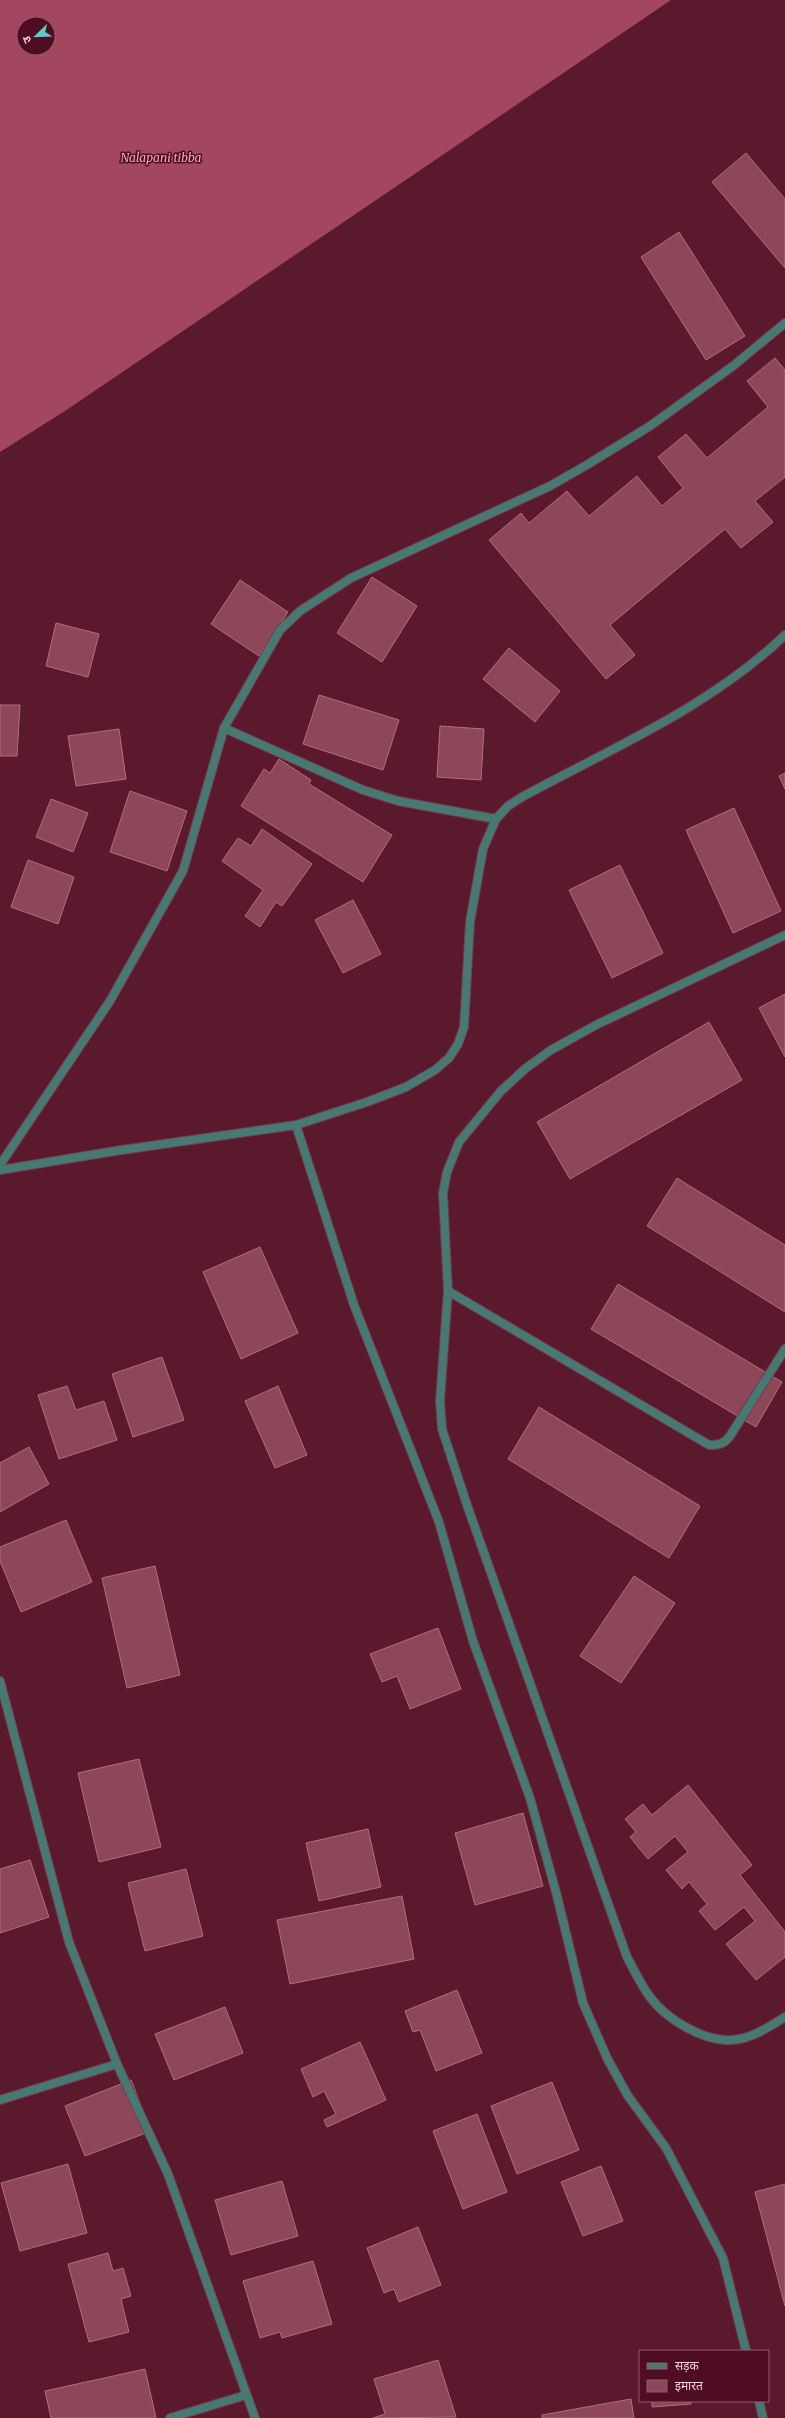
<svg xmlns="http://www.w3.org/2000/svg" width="785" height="2418" viewBox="0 0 785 2418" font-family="Merriweather,'Noto Sans Devanagari',serif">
<rect width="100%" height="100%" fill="#5a192d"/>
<path fill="#a34760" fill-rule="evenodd" d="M0 0H671L65 411 0 452ZM24 24H48V48H24Z"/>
<g fill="#8d4758" stroke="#b66c7d">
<path d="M746 153 785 199V268L712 182Z"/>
<path d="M679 232 745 336 706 360 641 257Z"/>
<path d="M775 358 785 370V477L755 501 773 522 741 548 725 529 610 625 635 655 606 679 489 540 521 513 529 523 567 491 589 516 637 476 662 506 683 488 658 457 686 434 707 458 768 407 747 381Z"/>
<path d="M372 577 417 606 382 662 337 633Z"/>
<path d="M240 580 288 612 259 656 211 624Z"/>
<path d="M56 623 99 634 88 677 46 666Z"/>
<path d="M509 648 560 691 535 722 483 679Z"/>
<path d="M319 695 399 720 383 770 303 744Z"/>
<path d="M0 705H20L17 756H0Z"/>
<path d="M440 726 484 729 481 780 437 777Z"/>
<path d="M119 729 126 779 76 786 68 736Z"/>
<path d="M279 759 311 780 309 784 392 835 363 882 241 806 264 769 270 773Z"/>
<path d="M785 773V789L779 776Z"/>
<path d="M130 791 187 811 167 871 110 852Z"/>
<path d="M51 799 88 813 73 852 36 837Z"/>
<path d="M734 808 781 911 733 933 686 830Z"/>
<path d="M262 829 312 864 282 906 276 902 260 927 245 916 263 890 222 861 238 838 251 846Z"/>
<path d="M28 860 74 877 58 924 11 907Z"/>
<path d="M620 865 663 953 612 978 569 890Z"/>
<path d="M353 900 381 954 343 973 315 920Z"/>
<path d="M785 994V1057L759 1008Z"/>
<path d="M709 1022 742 1080 570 1179 537 1122Z"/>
<path d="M677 1178 785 1245V1312L647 1226Z"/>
<path d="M260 1247 298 1333 241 1359 203 1272Z"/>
<path d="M618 1284 782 1382 756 1427 591 1329Z"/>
<path d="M162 1357 184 1420 133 1437 112 1374Z"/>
<path d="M67 1386 76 1410 104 1401 117 1440 59 1459 38 1395Z"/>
<path d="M278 1386 307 1455 275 1468 245 1401Z"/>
<path d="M539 1407 700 1506 669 1558 508 1459Z"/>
<path d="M29 1447 49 1484 0 1512V1463Z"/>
<path d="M66 1520 92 1582 21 1612 0 1561V1547Z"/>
<path d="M155 1566 180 1675 127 1688 102 1578Z"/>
<path d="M634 1576 675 1603 621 1683 580 1656Z"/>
<path d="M438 1628 461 1689 410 1709 397 1676 382 1682 370 1654Z"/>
<path d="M139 1759 161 1847 99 1862 78 1773Z"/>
<path d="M688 1785 752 1865 740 1875 785 1932V1957L756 1980 726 1944 755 1921 744 1907 715 1930 699 1911 707 1904 689 1882 682 1889 666 1870 688 1852 675 1836 648 1859 630 1837 636 1832 625 1819 643 1804 652 1815Z"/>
<path d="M523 1813 543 1886 475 1905 455 1833Z"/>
<path d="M368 1829 381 1887 319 1901 306 1843Z"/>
<path d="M30 1860 49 1917 0 1933V1869Z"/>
<path d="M186 1869 203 1936 145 1951 128 1883Z"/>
<path d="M402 1896 414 1959 290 1984 277 1920Z"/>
<path d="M457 1990 482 2053 436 2071 420 2030 413 2032 405 2011Z"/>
<path d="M225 2007 243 2053 174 2080 155 2034Z"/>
<path d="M360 2042 386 2100 327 2127 324 2120 336 2114 324 2091 313 2097 301 2069Z"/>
<path d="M131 2080 151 2131 85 2156 65 2106Z"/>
<path d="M552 2082 579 2150 517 2174 491 2106Z"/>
<path d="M477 2114 507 2192 463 2209 433 2131Z"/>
<path d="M68 2164 87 2233 20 2251 1 2183Z"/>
<path d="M601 2166 623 2221 583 2236 561 2182Z"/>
<path d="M282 2181 298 2236 231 2255 215 2200Z"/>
<path d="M785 2184V2306L755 2192Z"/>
<path d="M418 2227 441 2285 399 2302 394 2289 384 2293 367 2248Z"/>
<path d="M108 2253 113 2271 123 2268 131 2296 121 2299 129 2332 89 2342 68 2264Z"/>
<path d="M313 2261 332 2324 282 2338 280 2332 260 2338 243 2281Z"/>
<path d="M438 2360 456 2417 373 2418 385 2414 374 2379Z"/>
<path d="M145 2369 156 2418H51L45 2391Z"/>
<path d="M631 2399 634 2418H542V2415Z"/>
<path d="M652 2401H691V2404L652 2407Z"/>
</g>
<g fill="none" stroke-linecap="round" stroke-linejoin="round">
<defs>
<g id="minor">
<path d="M224 728 363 790 398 801 496 819"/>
<path d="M785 935 596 1025 551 1050 526 1068 501 1091 459 1142 447 1172 443 1193 448 1291 440 1401 442 1429 467 1505 627 1957C634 1970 641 1985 650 1997 666 2019 704 2042 732 2040 751 2039 769 2027 785 2017"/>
<path d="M296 1125 354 1305 439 1522 473 1641 530 1798 556 1892 583 2003 608 2060 628 2096 666 2148 723 2258 746 2351"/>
<path d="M0 1165 110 1001 183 871 224 728 280 630 300 611 351 578 550 486 585 466 650 426 733 366 785 323"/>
<path d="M0 1170 115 1151 296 1125 367 1102 406 1087 435 1070 449 1058 458 1044 464 1027 470 922 483 849 496 819 508 806 522 797C612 748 710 707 785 635"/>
<path d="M448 1291 709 1445C719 1445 724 1444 730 1436L785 1349"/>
<path d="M0 1681 69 1942 117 2064 168 2174 255 2418"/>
<path d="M0 2100 117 2064"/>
<path d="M759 2401 763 2418"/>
<path d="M170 2418 246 2395"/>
</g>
</defs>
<use href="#minor" stroke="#773a4c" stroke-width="10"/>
<use href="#minor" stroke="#477973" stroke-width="8"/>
</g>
<g text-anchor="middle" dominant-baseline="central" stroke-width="3" stroke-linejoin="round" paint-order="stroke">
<g font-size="12" font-style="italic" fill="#f5a9b9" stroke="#4e0d23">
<text x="161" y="157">Nalapani tibba</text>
</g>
</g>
<rect x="639" y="2350" width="130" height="52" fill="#4e0d23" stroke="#935b6b"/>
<rect x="647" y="2363" width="20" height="6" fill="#477973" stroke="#935b6b"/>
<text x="675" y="2370" font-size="12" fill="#fad0d8">सड़क</text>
<rect x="647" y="2380" width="20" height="12" fill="#8d4758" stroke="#935b6b"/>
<text x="675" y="2390" font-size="12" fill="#fad0d8">इमारत</text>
<g transform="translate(36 36) rotate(247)"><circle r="19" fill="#4e0d23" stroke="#935b6b"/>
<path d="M0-3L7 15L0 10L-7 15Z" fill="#57cec1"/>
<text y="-6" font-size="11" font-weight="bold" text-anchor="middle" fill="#fad0d8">उ</text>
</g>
</svg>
